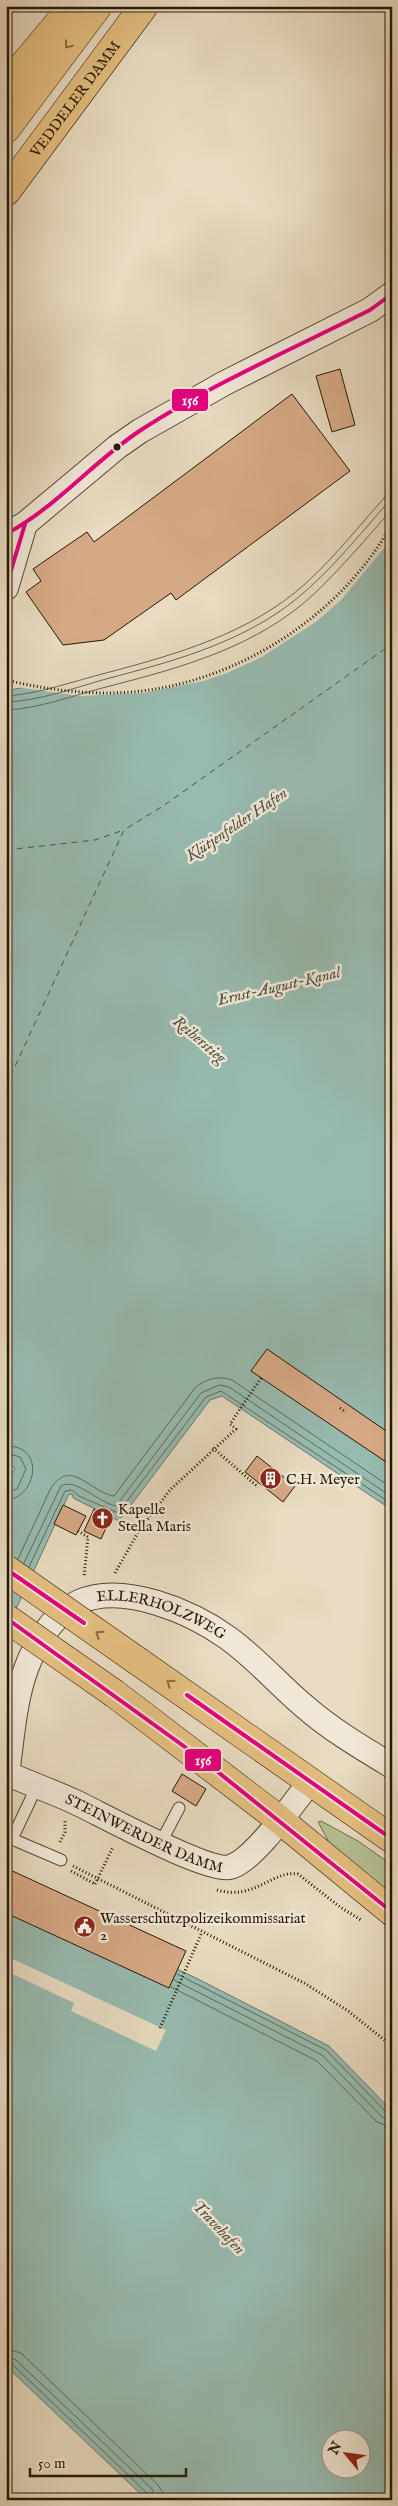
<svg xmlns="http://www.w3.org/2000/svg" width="398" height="2506" viewBox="0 0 398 2506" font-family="'IM FELL English',serif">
<rect width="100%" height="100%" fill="#e8dbc1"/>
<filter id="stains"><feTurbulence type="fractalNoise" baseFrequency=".004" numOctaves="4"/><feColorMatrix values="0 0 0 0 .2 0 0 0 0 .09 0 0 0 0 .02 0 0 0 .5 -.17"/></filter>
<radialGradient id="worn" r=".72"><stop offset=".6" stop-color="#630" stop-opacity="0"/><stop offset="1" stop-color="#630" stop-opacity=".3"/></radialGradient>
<path fill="#b6c092" stroke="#6e6c4b" d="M321 1821 358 1841 392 1865V1896L331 1846 318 1822Z"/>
<g fill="#97bbb0" stroke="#6a7a6b" fill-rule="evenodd">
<path d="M392 481V1510L222 1396 210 1400 119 1521 73 1498V1495L69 1494 6 1631V1486L15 1468 8 1464 6 1468V691C100 671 231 647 302 580 334 549 362 514 392 481Z"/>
<path d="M6 1888 198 1979 329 2046 392 2111V2500H147L6 2366ZM330 2438H360V2468H330Z"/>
</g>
<g fill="#e8dbc1">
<path d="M392 479V536L385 547 341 600 317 621 262 657 227 673 203 681 143 693 80 696 16 687 157 652 204 636 265 605 300 578Z"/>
<path d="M6 1956 166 2030 156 2051 71 2011 74 2003 6 1971Z"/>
</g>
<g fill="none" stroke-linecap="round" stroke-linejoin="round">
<g stroke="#5e6a5a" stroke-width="1">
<path d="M6 696C39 694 74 681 106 673 177 654 249 634 305 584 336 556 364 520 392 489"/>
<path d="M6 702C39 701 74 688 106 679 178 660 253 640 309 588 339 561 365 528 392 498"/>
<path d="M6 710C38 709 75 695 106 687 180 668 258 647 315 593 342 567 367 538 392 509"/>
<path d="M6 1446C47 1445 36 1499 6 1500"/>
<path d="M6 1453 20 1457 26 1469 17 1489 6 1493"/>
<path d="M18 1559 50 1490C70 1456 89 1492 114 1496L195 1388C204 1379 220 1375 232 1380L392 1488"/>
<path d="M24 1563 61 1486C75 1477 99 1503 116 1506L201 1393 219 1385 229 1387 392 1497"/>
<path d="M29 1567 65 1491 72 1490 79 1496 118 1513 206 1397 221 1391 392 1504"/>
<path d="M177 1974 326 2050 386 2112 392 2114"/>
<path d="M174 1980 322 2055 382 2117 392 2120"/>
<path d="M171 1987 317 2061 377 2122 392 2128"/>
<path d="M6 2349 21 2353 157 2484 162 2491 163 2500"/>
<path d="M6 2356 16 2360 152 2489 156 2500"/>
<path d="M6 2362 12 2364 148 2494 150 2500"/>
</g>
<g stroke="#4e5140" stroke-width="1" stroke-dasharray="6 5" stroke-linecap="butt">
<path d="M6 850 95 840 124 830"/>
<path d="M6 1086 124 830 163 806 392 644"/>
</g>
</g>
<g fill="#d6a986" stroke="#261804">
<path d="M340 369 355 425 332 432 316 376Z"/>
<path d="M292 394 350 471 176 600 171 593 104 640 63 645 26 592 41 581 33 569 87 532 94 542Z"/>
<path d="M267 1349 392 1435V1466L251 1371Z"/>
<path d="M257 1456 295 1486 283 1502 245 1472Z"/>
<path d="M63 1505 86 1516 76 1535 54 1524Z"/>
<path d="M94 1509 111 1517 101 1539 84 1531Z"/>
<path d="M182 1774 206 1789 196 1806 172 1791Z"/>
<path d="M6 1868 186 1951 169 1988 6 1913Z"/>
</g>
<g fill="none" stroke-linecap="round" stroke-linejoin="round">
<defs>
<g id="service">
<path d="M37 1786 12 1839 61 1860"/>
<path d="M160 1844 179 1808"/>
</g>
<g id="minor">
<path d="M6 534 25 524 117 447 140 431 223 384 370 310 392 294"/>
<path d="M6 588 25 524"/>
<path id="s1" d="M6 1773C28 1783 51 1791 73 1801 99 1813 208 1873 230 1867 254 1861 294 1802 310 1782"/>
<path id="s2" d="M7 1774C12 1740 14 1702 26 1669 35 1644 53 1614 79 1602 123 1582 192 1612 228 1638 256 1658 278 1684 304 1706 330 1729 362 1748 392 1766"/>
</g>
<g id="primary">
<path d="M6 86 61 20 76 6"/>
<path d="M6 129 98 6"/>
<path id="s3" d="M6 192 144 6"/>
<path d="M139 1662 392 1839"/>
<path d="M115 1694 280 1820 392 1912"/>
</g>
</defs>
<use href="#service" stroke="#564933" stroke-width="13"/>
<use href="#minor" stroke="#564933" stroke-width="26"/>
<use href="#primary" stroke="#261804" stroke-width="29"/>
<g stroke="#261804" stroke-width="3" stroke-dasharray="1 2.5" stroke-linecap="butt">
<path d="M6 680C39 688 74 693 108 693 221 693 337 623 392 524"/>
<path d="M340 1408 346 1412"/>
<path d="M213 1448 258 1487"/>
<path d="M78 1531 88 1537 84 1577"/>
<path d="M115 1573 140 1529 171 1489 236 1429 230 1424 261 1378"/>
<path d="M60 1842 65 1832V1820"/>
<path d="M73 1866 306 1984 348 2011 392 2046"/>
<path d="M71 1871 95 1884"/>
<path d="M217 1890C255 1901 272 1870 298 1874L340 1907 361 1920"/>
<path d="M160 2028 202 1932"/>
</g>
<use href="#service" stroke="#f0e8d7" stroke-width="11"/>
<use href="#minor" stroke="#f0e8d7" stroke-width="24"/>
<use href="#primary" stroke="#e4be80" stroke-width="28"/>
<defs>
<g id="primary-bridge">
<path d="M6 1569 139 1662"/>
<path d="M6 1618 115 1694"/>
</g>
</defs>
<use href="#primary-bridge" stroke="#261804" stroke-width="29" stroke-linecap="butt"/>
<path stroke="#261804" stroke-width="3" stroke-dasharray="1 2.5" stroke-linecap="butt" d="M95 1884 113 1847"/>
<use href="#primary-bridge" stroke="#e4be80" stroke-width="28"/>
<defs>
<g id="bus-1">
<path d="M6 534C55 508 92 463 138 432 208 386 294 348 370 310L392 294"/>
<path d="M6 587 25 524"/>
<path d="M6 1569 84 1623"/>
<path d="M6 1618 203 1760 392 1912"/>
<path d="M187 1695 392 1839"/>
</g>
</defs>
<use href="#bus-1" stroke="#f0e8d7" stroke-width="8"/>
<use href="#bus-1" stroke="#e5007d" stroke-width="4"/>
</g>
<defs><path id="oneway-chevron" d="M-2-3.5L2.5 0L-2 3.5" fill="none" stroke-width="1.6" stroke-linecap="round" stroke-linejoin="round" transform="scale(1.25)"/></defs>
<g stroke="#856b42">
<use href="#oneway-chevron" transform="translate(68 45) rotate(127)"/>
<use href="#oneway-chevron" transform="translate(99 1634) rotate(-145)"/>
<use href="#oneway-chevron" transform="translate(170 1683) rotate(-145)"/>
</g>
<defs>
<symbol id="building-disc" viewBox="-11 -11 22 22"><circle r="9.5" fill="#8f2418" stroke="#f0e8d7"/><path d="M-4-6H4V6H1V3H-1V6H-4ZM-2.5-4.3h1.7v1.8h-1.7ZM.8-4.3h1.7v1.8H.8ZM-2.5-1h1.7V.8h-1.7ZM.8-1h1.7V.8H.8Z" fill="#fff"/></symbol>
<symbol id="church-disc" viewBox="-11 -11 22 22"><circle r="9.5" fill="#8f2418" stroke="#f0e8d7"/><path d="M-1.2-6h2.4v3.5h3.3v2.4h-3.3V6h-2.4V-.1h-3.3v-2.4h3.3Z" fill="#fff"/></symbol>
<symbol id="civic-disc" viewBox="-11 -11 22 22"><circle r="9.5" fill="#8f2418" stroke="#f0e8d7"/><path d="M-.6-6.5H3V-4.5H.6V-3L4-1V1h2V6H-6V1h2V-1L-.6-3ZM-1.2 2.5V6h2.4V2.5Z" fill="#fff"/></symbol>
</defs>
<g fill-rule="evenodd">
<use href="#building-disc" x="258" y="1466" width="25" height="25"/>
<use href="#church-disc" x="90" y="1506" width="25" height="25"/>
<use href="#civic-disc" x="72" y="1914" width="25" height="25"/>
</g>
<circle fill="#261804" stroke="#f0e8d7" stroke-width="2" cx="117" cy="447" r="4.5"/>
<g text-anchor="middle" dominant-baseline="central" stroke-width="5" stroke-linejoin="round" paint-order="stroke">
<g font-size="15" fill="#261804" stroke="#f0e8d7">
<text stroke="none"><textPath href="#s3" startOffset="116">VEDDELER DAMM</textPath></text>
<text stroke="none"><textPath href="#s2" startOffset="281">ELLERHOLZWEG</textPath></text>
<text stroke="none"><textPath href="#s1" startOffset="151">STEINWERDER DAMM</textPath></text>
</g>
<g font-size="15" fill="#261804" stroke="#f0e8d7" text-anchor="start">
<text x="286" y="1479">C.H. Meyer</text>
<text x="118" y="1509">Kapelle<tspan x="118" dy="17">Stella Maris</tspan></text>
<text x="100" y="1918">Wasserschutzpolizeikommissariat<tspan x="100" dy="17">2</tspan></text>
</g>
<g font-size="16" font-style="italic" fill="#4e5140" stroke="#f0e8d7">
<text transform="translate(237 825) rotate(-34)">Klütjenfelder Hafen</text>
<text transform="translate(279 987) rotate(-13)">Ernst-August-Kanal</text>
<text transform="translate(199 1040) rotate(40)">Reiherstieg</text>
<text transform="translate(218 2228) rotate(46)">Travehafen</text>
</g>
</g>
<g stroke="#f0e8d7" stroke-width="2">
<rect x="171" y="388" width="38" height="24" rx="5" fill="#e5007d"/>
<rect x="184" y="1748" width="38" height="24" rx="5" fill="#e5007d"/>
</g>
<g font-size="14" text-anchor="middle" font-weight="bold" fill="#fff">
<text x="190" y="405">156</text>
<text x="203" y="1765">156</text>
</g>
<rect width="398" height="2506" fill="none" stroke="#e8dbc1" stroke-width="25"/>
<rect x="8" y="8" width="383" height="2491" fill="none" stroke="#261804" stroke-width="2.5"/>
<rect x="12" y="12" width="373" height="2481" fill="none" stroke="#261804"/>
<g transform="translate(346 2454) rotate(299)"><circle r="24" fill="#f0e8d7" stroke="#9f9583"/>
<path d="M0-4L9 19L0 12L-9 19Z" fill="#8f2418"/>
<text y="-8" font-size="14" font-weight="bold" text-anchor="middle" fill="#261804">N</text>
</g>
<path d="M30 2468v8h156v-8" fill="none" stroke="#261804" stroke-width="2.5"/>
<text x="38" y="2468" font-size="15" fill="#261804" stroke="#f0e8d7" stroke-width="4" paint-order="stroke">50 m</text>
<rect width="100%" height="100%" filter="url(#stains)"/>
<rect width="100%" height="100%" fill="url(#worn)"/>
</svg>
